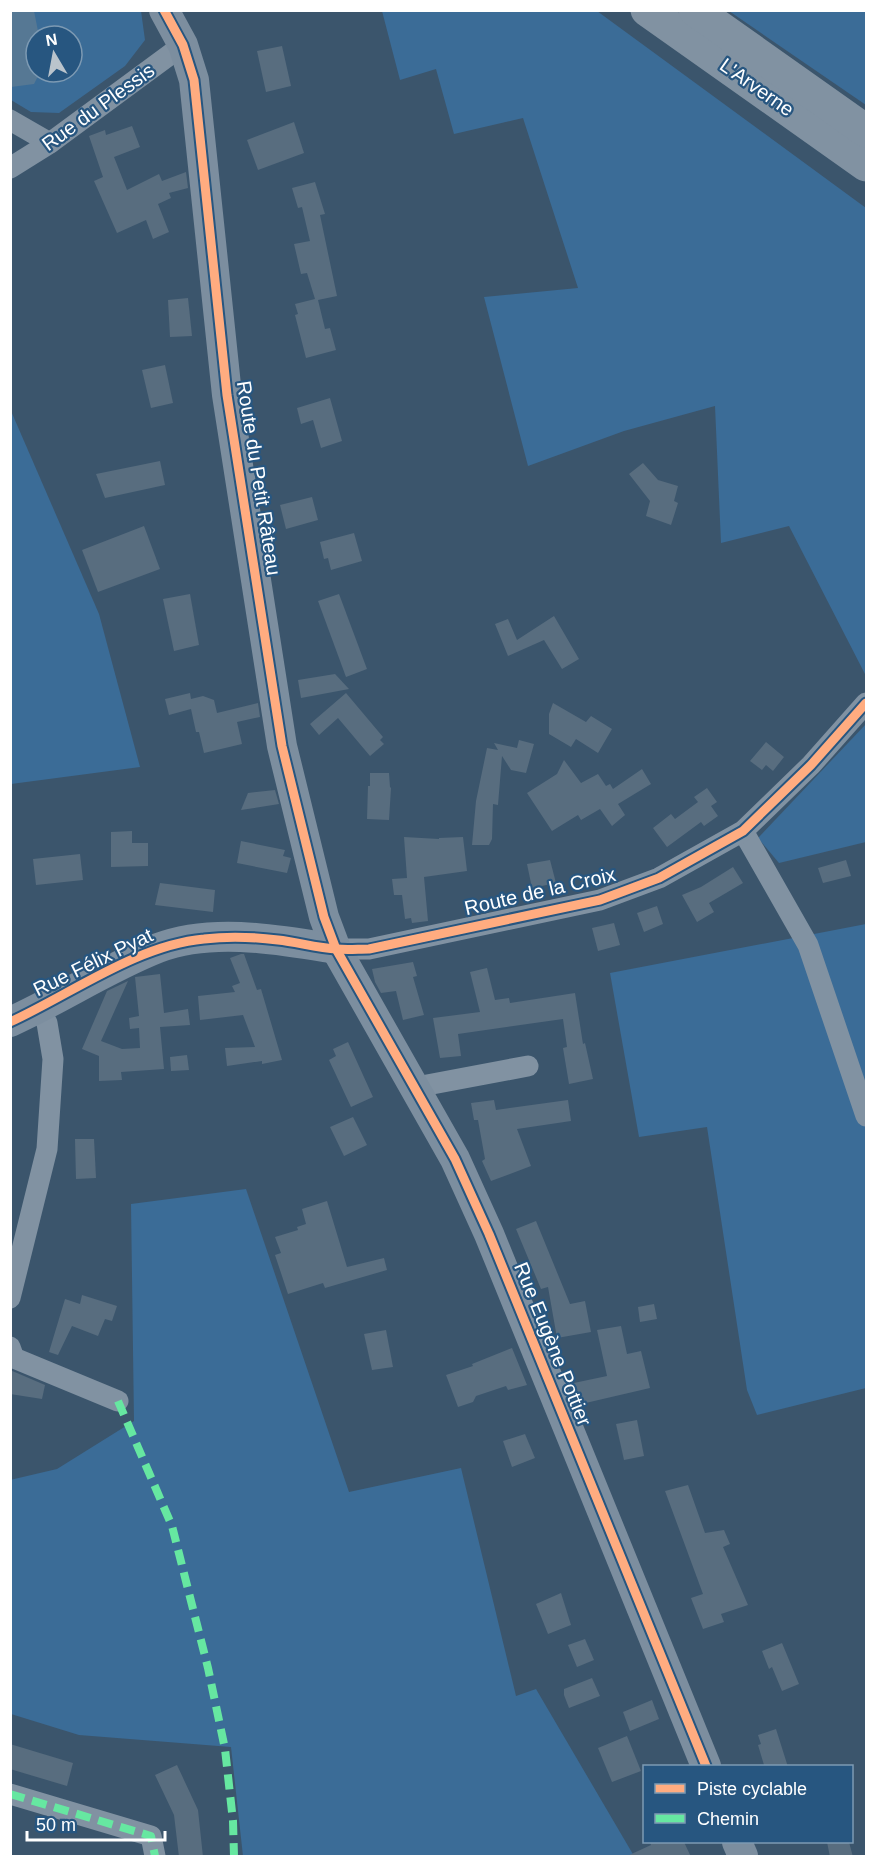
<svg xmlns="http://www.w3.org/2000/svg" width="877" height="1867" viewBox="0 0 877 1867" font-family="Arial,sans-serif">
<rect width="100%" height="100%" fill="#3b556c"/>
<g fill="#3b6c97" fill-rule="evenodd">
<path d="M11 11H141L145 40 125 66 59 113 31 112 11 100ZM36 36H72V72H36Z"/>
<path d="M382 11H597L866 208V676L789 526 721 543 715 406 624 431 528 466 484 297 578 288 523 118 454 134 436 69 400 80Z"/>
<path d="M729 11H866V105Z"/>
<path d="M11 411 99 614 140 767 11 784Z"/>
<path d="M866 724V842L779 863 758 838Z"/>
<path d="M866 924V1388L757 1415 747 1390 707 1127 639 1137 610 973Z"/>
<path d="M246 1189 349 1492 461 1468 516 1696 536 1689 634 1856H243L231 1747 79 1735 11 1714 10 1480 57 1469 134 1421 131 1204Z"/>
</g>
<path fill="#567894" d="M10 11H34L39 36H36V72H40L34 84 11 87Z"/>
<g fill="#586d7f">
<path d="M282 46 291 86 266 92 257 51Z"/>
<path d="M294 122 304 153 258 170 247 140Z"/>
<path d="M132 126 140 147 114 157 127 190 159 174 162 181 186 172 188 188 169 193 171 198 158 204 169 232 153 239 146 220 117 233 94 181 103 177 89 136 105 130 106 135Z"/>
<path d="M315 182 325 214 320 215 337 296 318 300 325 329 330 328 336 350 306 358 295 315 298 314 295 304 315 299 307 273 301 274 294 244 310 241 302 207 298 208 292 188Z"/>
<path d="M188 298 192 336 170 337 168 300Z"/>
<path d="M165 365 173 403 151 408 142 370Z"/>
<path d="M330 398 342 441 321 448 313 420 301 424 297 408Z"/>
<path d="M160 461 165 485 105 498 96 474Z"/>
<path d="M643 463 658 480 678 486 674 501 678 503 671 525 646 516 650 501 629 474Z"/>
<path d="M312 497 318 520 286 529 280 505Z"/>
<path d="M144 526 160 569 98 592 82 550Z"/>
<path d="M354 533 362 561 331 570 328 558 324 559 320 542Z"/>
<path d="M190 594 199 645 174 651 163 599Z"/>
<path d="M339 594 367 669 346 677 318 601Z"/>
<path d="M554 616 579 659 562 669 544 640 508 656 495 624 508 619 517 640Z"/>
<path d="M335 674 349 689 301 698 298 680Z"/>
<path d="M190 693 191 699 203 696 214 700 217 713 258 703 260 717 237 722 242 744 204 753 199 732H196L191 709 169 715 165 699Z"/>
<path d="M346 693 383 737 380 740 384 744 370 756 338 718 319 735 310 724Z"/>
<path d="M553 703 586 722 591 716 612 729 598 753 576 739 571 747 549 734V714Z"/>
<path d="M519 740 534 744 526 773 511 770 502 756 498 805 493 804 492 839 489 845H472L476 801 487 748 498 750 494 743 517 748Z"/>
<path d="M766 742 784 757 773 771 766 765 762 770 750 761Z"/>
<path d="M564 760 581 783 598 774 606 786 610 784 613 789 642 769 651 784 618 804 625 815 612 826 600 809 581 820 578 815 552 831 527 793 557 774Z"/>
<path d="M370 773H389L390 787 391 788 389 820 367 819 368 786H370Z"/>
<path d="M707 788 717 802 711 806 718 816 704 826 701 822 667 847 653 828 671 814 675 819 698 802 694 797Z"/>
<path d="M275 790 279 804 241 810 248 793Z"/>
<path d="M132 831V843H148V866L111 867V832Z"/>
<path d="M404 837 439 839V838L463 837 467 871 424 877 428 921 412 923 411 918 405 919 402 895H394L392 879 407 878Z"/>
<path d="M241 841 285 850 283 856 291 858 287 873 237 863Z"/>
<path d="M80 854 83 880 36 885 33 859Z"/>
<path d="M550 860 556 883 532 888 527 864Z"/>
<path d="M846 860 851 876 823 883 818 868Z"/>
<path d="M733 867 743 883 709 903 714 912 697 922 682 895 701 887Z"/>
<path d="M160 883 215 890 213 912 155 905Z"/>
<path d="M657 906 663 924 644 932 637 913Z"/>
<path d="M614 923 620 945 598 951 592 928Z"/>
<path d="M241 954H244L257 990 261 989 282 1060 262 1064V1061L227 1066 225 1048 255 1047 243 1015 200 1020 198 996 235 992 232 986 240 983 230 958Z"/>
<path d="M413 962 417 976 413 977 424 1015 403 1020 396 991 381 993 375 982 372 969Z"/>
<path d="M487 968 495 1000 509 998 510 1003 575 993 583 1044 585 1043 593 1079 569 1084 563 1048 567 1047 563 1019 458 1034 461 1056 440 1058 433 1018 480 1012 470 972Z"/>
<path d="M160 974 164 1013 188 1009 190 1025 160 1027 164 1069 121 1072 122 1080 99 1081V1056L82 1049 107 991 128 981 101 1041 122 1049 140 1048 139 1028 130 1029 129 1018 139 1016 135 977Z"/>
<path d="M348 1042 373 1097 351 1107 329 1060 336 1056 333 1049Z"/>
<path d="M187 1055 189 1070 171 1071 170 1057Z"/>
<path d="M494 1100 496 1110 568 1100 571 1121 517 1129 531 1166 491 1181 482 1161 485 1159 478 1120H474L471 1103Z"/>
<path d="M353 1117 367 1145 344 1156 330 1127Z"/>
<path d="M75 1139H94L96 1178 76 1179Z"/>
<path d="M327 1201 347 1267 384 1258 387 1270 325 1288 323 1283 288 1294 275 1255 281 1253 275 1237 298 1230 297 1227 306 1224 302 1209Z"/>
<path d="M536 1221 570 1304 585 1301 591 1332 557 1338 548 1287 541 1289 516 1229Z"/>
<path d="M82 1295 117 1306 112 1321 105 1319 98 1336 72 1326 58 1355 49 1352 65 1299 80 1304Z"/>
<path d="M654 1304 657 1319 640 1322 638 1307Z"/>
<path d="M621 1326 627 1354 641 1351 650 1388 577 1405 569 1384 607 1376 597 1330Z"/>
<path d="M386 1330 393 1367 372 1370 364 1334Z"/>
<path d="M512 1348 527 1385 508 1390 506 1386 476 1396 473 1402 458 1407 446 1375 473 1366 472 1364Z"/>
<path d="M10 1370 45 1385 42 1399 10 1394Z"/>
<path d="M637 1420 644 1456 624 1460 616 1424Z"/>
<path d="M525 1434 535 1458 512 1467 503 1441Z"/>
<path d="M688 1485 705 1533 724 1530 730 1544 723 1547 748 1605 721 1614 724 1622 703 1629 691 1598 703 1594 665 1491Z"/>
<path d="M561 1593 571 1625 548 1634 536 1604Z"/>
<path d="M585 1639 594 1660 577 1667 568 1645Z"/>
<path d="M782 1643 799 1684 782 1691 772 1667 769 1669 762 1651Z"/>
<path d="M592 1678 600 1696 569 1708 564 1695V1689Z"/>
<path d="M652 1700 659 1719 630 1731 623 1712Z"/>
<path d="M776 1729 788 1767 764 1765 758 1745 761 1744 758 1735Z"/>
<path d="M627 1736 641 1771 612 1782 598 1748Z"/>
<path d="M10 1744 73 1763 67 1786 10 1769Z"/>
<path d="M177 1765 198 1810 203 1857H179L174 1815 155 1775Z"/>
<path d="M650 1842H684L691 1857H625L651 1845Z"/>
<path d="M827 1842H849L853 1857H830Z"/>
</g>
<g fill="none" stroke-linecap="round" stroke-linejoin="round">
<g stroke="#8192a2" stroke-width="21">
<path d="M10 120 50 143"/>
<path d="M10 168 50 143 183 45"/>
<path d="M743 831 808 945 866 1116"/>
<path d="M336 949H369L600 900 659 878 743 831 811 765 866 703"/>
<path d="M416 1089 427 1085 528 1066"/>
<path d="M10 1298 47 1149 53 1059 47 1023 39 1009"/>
<path d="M10 1347 14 1358 118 1401"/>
<path d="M10 1794 151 1836 155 1856"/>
</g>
<g stroke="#7c8e9f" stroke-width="30">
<path d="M164 10 183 45 194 80 227 395 282 746 324 917 336 949 455 1159 489 1234 706 1766"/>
<path d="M10 1022C61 999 107 968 158 948 213 927 280 940 336 949"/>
<path d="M737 1842 743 1856"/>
</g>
<g stroke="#8192a2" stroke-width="33">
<path d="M647 10 866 165"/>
<path d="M695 10 866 131"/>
</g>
<g stroke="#66e7a1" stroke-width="8" stroke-dasharray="15 8" stroke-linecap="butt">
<path d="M118 1401 172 1526 208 1668 225 1749 233 1821 234 1856"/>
<path d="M10 1794 151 1836 155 1856"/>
</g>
<defs>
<g id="cycleway">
<path d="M164 10 183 45 194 80 227 395 282 746 324 917 336 949 455 1159 489 1234 706 1766"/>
<path d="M10 1022C71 994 137 945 204 939 228 936 254 937 278 940 297 942 317 948 337 949 347 950 358 949 369 949L600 900 659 878 743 831 811 765 866 703"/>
</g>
</defs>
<use href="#cycleway" stroke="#275680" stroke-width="13"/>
<use href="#cycleway" stroke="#ffac80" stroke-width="9"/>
</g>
<g text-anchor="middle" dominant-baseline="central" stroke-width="4.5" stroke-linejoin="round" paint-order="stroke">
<g font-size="20" fill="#fff" stroke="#275680">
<text transform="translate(757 87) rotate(35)">L'Arverne</text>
<text transform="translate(98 107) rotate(-36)">Rue du Plessis</text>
<text transform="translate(259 478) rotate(81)">Route du Petit Râteau</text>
<text transform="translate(540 891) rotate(-13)">Route de la Croix</text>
<text transform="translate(93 962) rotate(-26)">Rue Félix Pyat</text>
<text transform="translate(553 1344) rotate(68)">Rue Eugène Pottier</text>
</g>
</g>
<rect width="877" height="1867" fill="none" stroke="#ffffff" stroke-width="24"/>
<rect x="643" y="1765" width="210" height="78" fill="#275680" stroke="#7d9ab3" stroke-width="1.5"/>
<rect x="655" y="1784" width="30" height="9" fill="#ffac80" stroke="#7d9ab3" stroke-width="1.5"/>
<text x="697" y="1795" font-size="18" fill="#ffffff">Piste cyclable</text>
<rect x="655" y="1814" width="30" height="9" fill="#66e7a1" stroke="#7d9ab3" stroke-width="1.5"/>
<text x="697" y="1825" font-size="18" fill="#ffffff">Chemin</text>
<g transform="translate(54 54) rotate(350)"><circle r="28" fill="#275680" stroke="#7d9ab3" stroke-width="1.5"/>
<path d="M0-4.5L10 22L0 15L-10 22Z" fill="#bac4cc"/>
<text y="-9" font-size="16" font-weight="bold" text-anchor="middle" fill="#ffffff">N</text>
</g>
<path d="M27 1831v9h138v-9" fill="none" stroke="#ffffff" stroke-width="3"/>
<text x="36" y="1831" font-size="18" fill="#ffffff" stroke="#275680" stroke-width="4.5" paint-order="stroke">50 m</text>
</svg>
